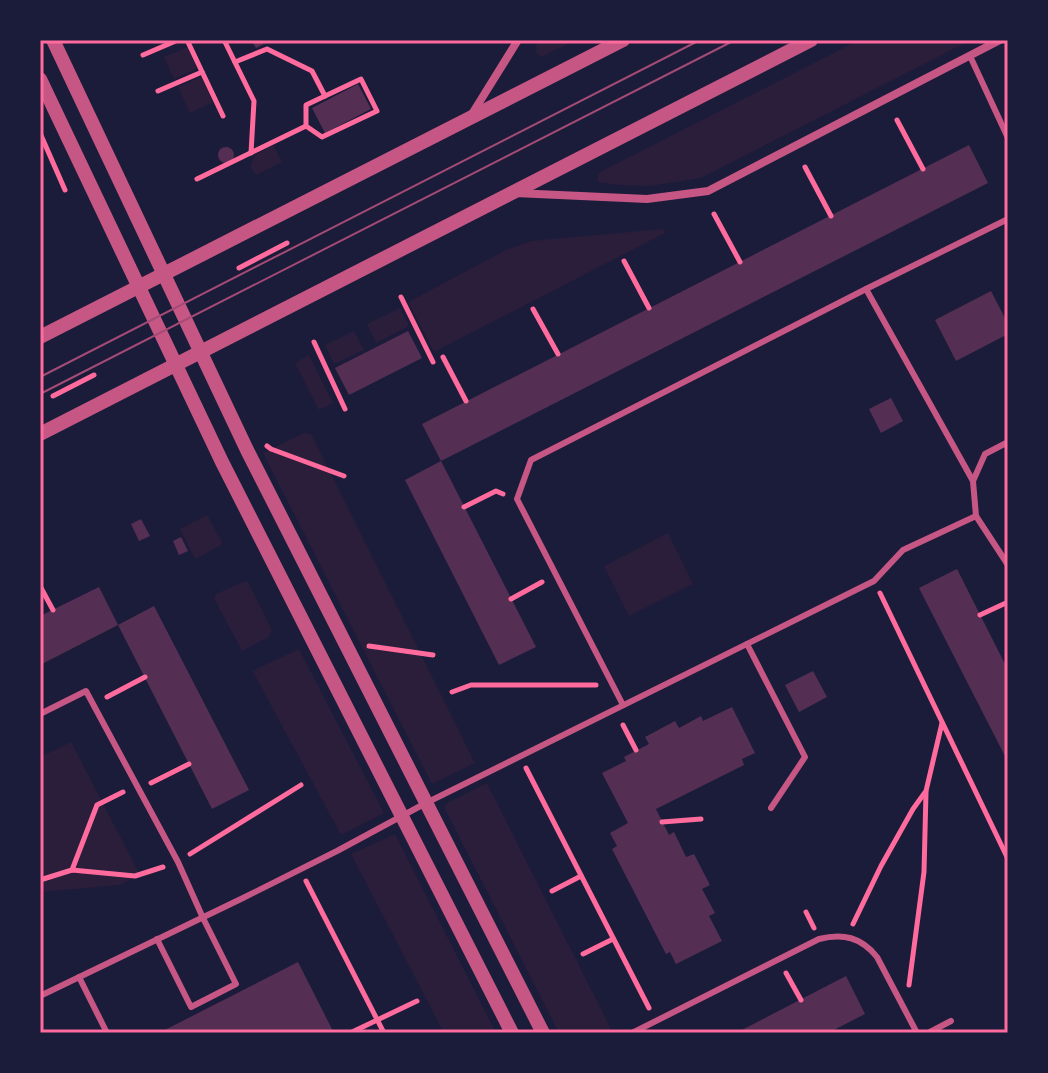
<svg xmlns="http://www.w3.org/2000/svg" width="1048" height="1073" viewBox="0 0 1048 1073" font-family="Georgia,serif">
<rect width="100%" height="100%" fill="#1b1b3a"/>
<g fill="#2a1e3b">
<path d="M537 40H576L541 57 536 52Z"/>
<path d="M859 40H971L701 178 650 186 619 185 598 182V175L602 171Z"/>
<path d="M188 47 197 69 174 79 164 57Z"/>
<path d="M201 77 213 102 190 113 178 87Z"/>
<path d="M273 145 282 162 256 175 250 166 255 155Z"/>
<path d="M663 229 665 233 434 352 408 302 506 250 531 241Z"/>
<path d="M400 308 409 326 376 343 367 324Z"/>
<path d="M354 331 364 350 334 364 325 345Z"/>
<path d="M309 355 333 403 319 410 295 363Z"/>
<path d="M304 433 311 434 475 763 432 784 263 453Z"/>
<path d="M207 515 223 544 195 559 180 529Z"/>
<path d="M668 533 693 584 629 616 604 566Z"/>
<path d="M243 582H248L272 630 269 637 242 651 214 598 216 594Z"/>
<path d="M299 649 384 813 341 835 253 672 258 668Z"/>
<path d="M71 742 140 875 119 885 40 892V757Z"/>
<path d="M487 783 611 1029 603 1033H559L444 807 449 802Z"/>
<path d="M395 834 496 1033H444L351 854Z"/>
</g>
<g fill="#542f53">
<path d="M251 40H272L256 48Z"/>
<path d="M358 84 371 109 325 133 312 108Z"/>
<path d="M969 145 988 183 441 461 422 424Z"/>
<circle cx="226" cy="155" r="8"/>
<path d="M991 291 1008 324V334L956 361 935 320Z"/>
<path d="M408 331 422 358 349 395 335 368Z"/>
<path d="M891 398 903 421 881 433 869 409Z"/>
<path d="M441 461 536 647 499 665 405 480Z"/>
<path d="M141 519 150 536 139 541 131 524Z"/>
<path d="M181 537 188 551 179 555 173 541Z"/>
<path d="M957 569 1008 670V762L919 588Z"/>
<path d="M99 587 118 625 40 665V616Z"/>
<path d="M154 606 249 790 212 809 118 625Z"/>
<path d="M813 671 827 697 799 712 785 685Z"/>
<path d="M732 707 755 753 742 759 744 765 656 809 669 835 674 832 686 857 694 854 710 885 702 889 715 913 709 916 722 941 676 964 670 952 666 954 612 849 617 846 610 833 628 823 602 773 626 761 624 757 649 744 645 737 675 721 679 728 701 716 703 721Z"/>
<path d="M298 962 334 1033H159Z"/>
<path d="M846 976 865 1014 828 1033H736Z"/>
</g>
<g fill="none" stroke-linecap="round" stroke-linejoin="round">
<g stroke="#ff6b9d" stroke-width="5">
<path d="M187 40 223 116"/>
<path d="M224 40 254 101 251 153"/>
<path d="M143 55 178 40"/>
<path d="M235 62 267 49 312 71 325 96"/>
<path d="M361 79 377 111 322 137 306 126V105Z"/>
<path d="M158 91 202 72"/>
<path d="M897 120 923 169"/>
<path d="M40 133 65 190"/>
<path d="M805 167 831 216"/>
<path d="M197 179 306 126"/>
<path d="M714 214 740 262"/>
<path d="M624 261 649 308"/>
<path d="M239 268 287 243"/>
<path d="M401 297 433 362"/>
<path d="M533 309 558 354"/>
<path d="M314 342 345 409"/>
<path d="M443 357 466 401"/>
<path d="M53 396 94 375"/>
<path d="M267 446 271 449 344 476"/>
<path d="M464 507 496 491 503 494"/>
<path d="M40 586 53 610"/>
<path d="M880 593 1008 859"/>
<path d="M511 599 542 582"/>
<path d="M980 615 1008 602"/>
<path d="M369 646 433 655"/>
<path d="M452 692 471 685H596"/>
<path d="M107 697 145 677"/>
<path d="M623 725 636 750"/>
<path d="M526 768 649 1008"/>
<path d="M151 783 189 764"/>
<path d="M662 822 701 819"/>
<path d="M190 854 301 785"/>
<path d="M72 870 97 805 123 792"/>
<path d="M40 880 72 870 135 876 163 867"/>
<path d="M306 881 384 1033"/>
<path d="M552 891 581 876"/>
<path d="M806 912 814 928"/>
<path d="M853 924 881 866 913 809 926 791 942 723"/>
<path d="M583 954 613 939"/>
<path d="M786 973 801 1000"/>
<path d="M909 985 924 872 926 792"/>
<path d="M350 1033 417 1001"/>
</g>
<g stroke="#c65784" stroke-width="6">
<path d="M970 56 1008 138"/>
<path d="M866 289 973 481 976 516 1008 565"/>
<path d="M973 481 985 454 1008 442"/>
<path d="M747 644 805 757 771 808"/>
<path d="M623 705 517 499 531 460 866 289 1008 219"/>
<path d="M40 714 86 691 178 862 203 918 236 984 191 1007 157 939"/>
<path d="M79 977 107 1033"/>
<path d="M40 996 243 898 337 851 426 803 874 581 903 550 976 516"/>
<path d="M632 1033 819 939C843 933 861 937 877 957L917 1033"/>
<path d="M928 1033 951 1021"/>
</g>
<g stroke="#c65784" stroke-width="8">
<path d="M472 114 518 40"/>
<path d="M515 193 647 199 708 191 1000 40"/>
</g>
<g stroke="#c65784" stroke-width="14">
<path d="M53 40 247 450 543 1033"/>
<path d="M40 79 222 462 512 1033"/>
<path d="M40 337 623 40"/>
<path d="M40 434 811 40"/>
</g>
<g stroke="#a44b75" stroke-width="2">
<path d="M40 377 700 40"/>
<path d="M40 394 735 40"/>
</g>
</g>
<rect width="1048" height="1073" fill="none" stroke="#1b1b3a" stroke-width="84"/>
<rect x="42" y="42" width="964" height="989" fill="none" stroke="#ff6b9d" stroke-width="3"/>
</svg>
